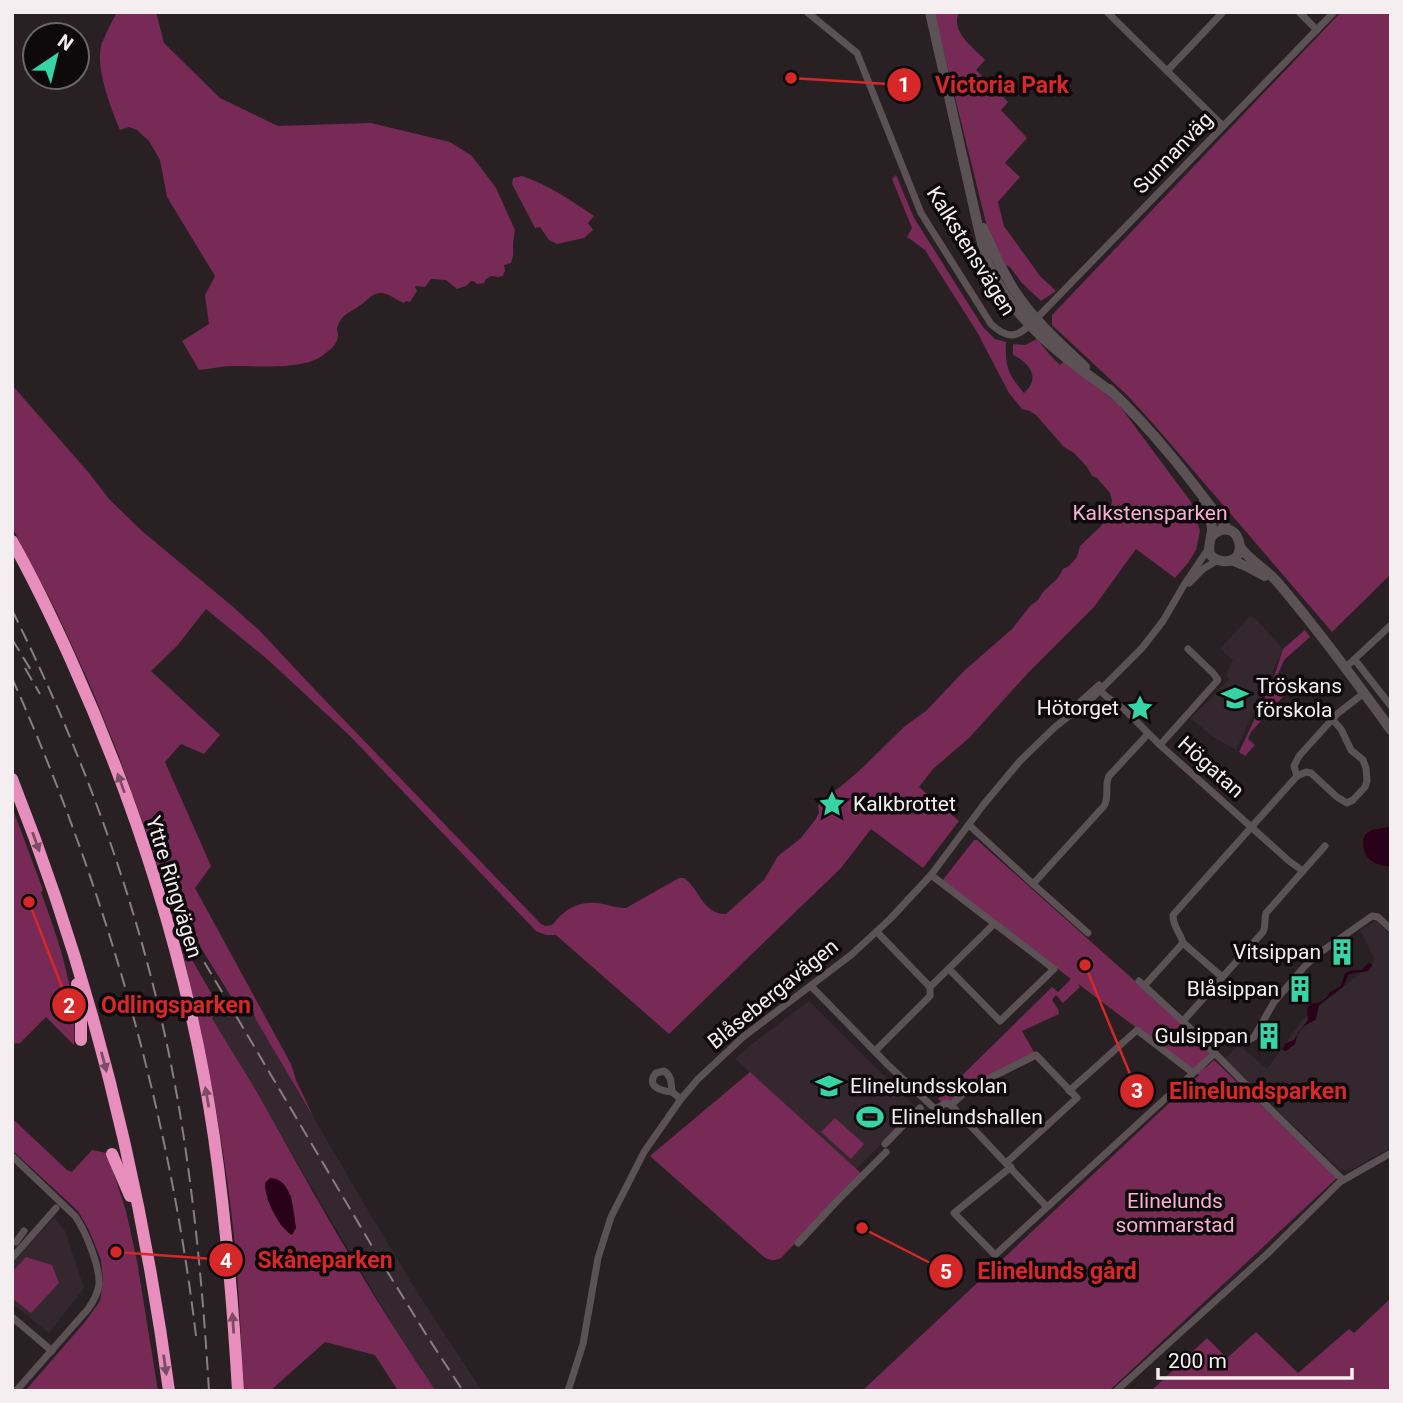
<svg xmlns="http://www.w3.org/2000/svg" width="1403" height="1403" viewBox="0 0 1403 1403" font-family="Roboto,sans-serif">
<rect width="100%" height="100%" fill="#282023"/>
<g fill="#35272e">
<path d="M1250 616 1255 618 1283 649 1236 750 1212 736 1191 718 1229 679 1226 675 1233 660 1220 649Z"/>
<path d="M1377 920 1391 936V1147L1351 1170 1345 1171 1339 1169 1224 1059 1239 1045 1267 1069 1303 1019 1367 968 1375 960 1360 930Z"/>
<path d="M809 1001 917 1109 856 1169 735 1059 752 1044Z"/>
<path d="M218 1005 238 1008 252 1007 256 1020 369 1212 414 1287 482 1391H436L407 1349 212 1018Z"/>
<path d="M54 1217 65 1231 84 1288 49 1333 12 1303V1264Z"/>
</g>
<g fill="#762a55" fill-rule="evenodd">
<path d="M117 12H156L164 43 220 98 278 126 371 123 450 142 472 156 496 188 515 230 513 243V256L511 263 504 265 505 270 503 276 498 277 491 276 486 279 484 283 477 284 474 281H471L466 286 457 289 446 280 431 279 425 287 416 286 415 287 417 291 410 302 406 301 404 303C396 300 389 293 380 293 371 294 368 300 362 304 353 311 342 314 338 325 336 332 338 330 338 336 337 346 329 350 322 356 302 370 255 366 232 366 221 366 210 369 199 370L182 341 209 324 205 295 215 276 167 197 160 160 149 141 137 130 129 127 120 130C111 108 94 66 102 43 106 32 112 22 117 12Z"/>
<path d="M934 12H959C950 32 973 47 985 60L976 70 1008 102 1001 110 1027 138 1005 163 1020 177 998 202 1004 226 1040 276 1056 291 1041 301 1022 283 1010 267 1002 263 986 223Z"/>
<path d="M1341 12H1391V574L1332 632 1156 427 1128 396 1052 325V315Z"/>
<path d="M896 175 914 218 983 327 995 339 1006 342C1005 367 1008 374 1024 393 1041 378 1030 363 1013 355V344L1025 345 1037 339 1050 355 1060 365 1063 362 1075 369 1119 405 1191 502 1200 531 1196 550 1188 563 1175 578 1136 549 1094 607 1029 672 969 738 933 769 919 787 959 821 923 868 871 829 841 868 669 1034 556 935H546L536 931 349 735 267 659 206 609 177 646 151 671 220 735 204 754 181 744 165 762 211 866 195 888 291 1064 296 1080 314 1118 256 1020 252 1007 238 1008 190 930 191 923 185 922 178 934 153 851 118 754 90 685 56 611 12 527V385L89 473 109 499 142 531 232 606 260 631 319 694 541 924 546 926 552 925C564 910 577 901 597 903 607 904 615 908 626 908L679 878H684C700 889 702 914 726 914L764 880 778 856 800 839 815 820 819 813 818 805 826 797 840 787 858 772 905 726 926 711 964 671 1012 629 1030 606 1038 600 1043 592 1058 578 1063 569 1069 566 1077 557 1080 546 1100 527 1108 517 1111 508 1112 500 1110 493 1097 478 1092 476 1087 467 1074 453 1064 447 1036 415 1030 411 1022 409 1009 393 977 332 925 250 907 237 912 228 892 179Z"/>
<path d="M522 176C549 185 572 201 594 216L588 223 593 230 584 238 557 244 549 240 540 227 535 228 512 184 513 178Z"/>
<path d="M1305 630 1310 637 1284 660 1275 681 1287 692 1251 732 1248 739 1255 745 1245 756 1239 752 1273 680 1283 649Z"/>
<path d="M12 807 43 890 41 892C59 942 77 991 74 1045L46 1017 20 1043 12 1044Z"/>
<path d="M974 840H977L1210 1048 1215 1053 1204 1069 1214 1060 1337 1178 1109 1391H862L1199 1075 1077 983 1080 987 1063 1003 1056 995 1052 1000 1058 1009 1059 1014 1022 1031 1034 1052 1032 1058 991 1076 948 1107 938 1099 1052 987 1058 992 1071 979 942 881Z"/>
<path d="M179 937 218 1005 212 1018C230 1049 250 1079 267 1110 320 1206 374 1301 436 1391H398L375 1355 325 1342 270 1391H244C241 1339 239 1288 234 1236 223 1135 204 1036 179 937ZM291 1195 296 1228 281 1225 267 1199Z"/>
<path d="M750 1072 862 1174 781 1258C774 1261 771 1261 764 1257L650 1156Z"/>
<path d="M835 1118 864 1144 851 1159 821 1132Z"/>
<path d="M15 1121 67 1170 72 1172 92 1150 107 1153 126 1211 137 1261 158 1391H25L85 1322 100 1301 103 1280 101 1260 89 1230 78 1211 12 1150V1123Z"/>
<path d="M26 1257 52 1265 59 1283 31 1313 12 1298V1272Z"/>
<path d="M1391 1298V1391H1151L1207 1338 1227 1358 1256 1332 1298 1373 1349 1329 1354 1333Z"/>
</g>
<g fill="#290119">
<path d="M1391 826V867C1383 866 1375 864 1369 859 1363 852 1360 838 1368 832 1374 828 1384 829 1391 826Z"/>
<path d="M1368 963 1372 964V966L1368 971 1349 974 1343 987 1319 1005 1317 1015 1315 1020 1304 1026 1297 1035 1295 1044 1286 1051H1284L1282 1049 1286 1043 1294 1040 1298 1033 1308 1020C1307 1010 1306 1002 1319 1003L1327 997 1329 993 1341 986 1345 973 1353 970H1362Z"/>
<path d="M270 1178C293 1179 293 1211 296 1228L292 1235C279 1228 264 1197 265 1183Z"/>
</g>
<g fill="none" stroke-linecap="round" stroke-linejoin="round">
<g stroke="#5c5256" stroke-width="7">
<path d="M807 12 857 53 921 213 991 324C1011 343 1020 335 1037 318L1334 12"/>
<path d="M1107 12 1223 126"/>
<path d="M1299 12 1317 30"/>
<path d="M1167 71 1223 12"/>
<path d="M1189 583 1203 569 1218 560"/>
<path d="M1355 660 1391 706"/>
<path d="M1345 668 1391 625"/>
<path d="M1097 688 1108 698 1123 708 1160 745 1289 861 1303 871"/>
<path d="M1079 703 1099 685"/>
<path d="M1160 745 1218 680 1213 673 1188 649"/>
<path d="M1297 776 1306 772 1311 773 1337 797 1347 803 1353 800 1365 787 1367 781 1366 768 1363 760 1351 750 1341 729 1332 719"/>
<path d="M969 825 1033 884"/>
<path d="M931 875 1054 969 1000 1021 949 969"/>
<path d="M877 932 930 987 994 924"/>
<path d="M1088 933 1033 884 1104 806C1110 796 1104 786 1109 776L1148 734"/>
<path d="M1183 943 1222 977"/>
<path d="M1139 981 1189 1027 1262 1101 1343 1180"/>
<path d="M811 986 888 1065 935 1109 946 1103 951 1105 1047 1207"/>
<path d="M1144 986 1183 943C1180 931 1173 928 1173 915L1297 776 1294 766 1299 756 1337 714 1364 693"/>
<path d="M1183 1021 1263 932C1266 926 1264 920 1266 913L1325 846"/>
<path d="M1247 1041 1254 1037 1274 1002 1305 966 1318 954 1372 916 1378 917 1391 929"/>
<path d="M875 1051 930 996V987"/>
<path d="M1069 1091 1137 1030 1193 1073"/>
<path d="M672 1092C661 1091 645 1086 656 1073L664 1071C672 1076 671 1083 672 1092L681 1099"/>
<path d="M951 1105 970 1088 1036 1055 1077 1098 1006 1163"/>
<path d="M885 1144 920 1108"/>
<path d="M12 1156 75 1216C85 1230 100 1266 99 1284 98 1293 93 1302 88 1309L16 1391"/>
<path d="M1011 1167 954 1213 995 1255 1215 1053"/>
<path d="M16 1242 24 1231"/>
<path d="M798 1243 838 1200 886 1152"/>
<path d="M12 1258 56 1208"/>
<path d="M12 1317 52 1351"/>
<path d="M568 1391 583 1344 598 1258 611 1217 644 1152 681 1099 698 1079 743 1037 851 955 890 919 931 875 984 804 1020 761 1055 727 1091 699 1142 648 1163 621 1184 585 1209 548"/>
<path d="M1116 1391 1267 1254 1340 1182 1391 1153"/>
</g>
<g stroke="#5c5256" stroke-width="10">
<path d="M930 12 980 235C982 243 984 252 987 261 1011 320 1063 357 1113 393"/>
<path d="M983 228C994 253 1005 278 1021 300 1039 325 1063 346 1085 367"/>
<path d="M1109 389C1154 431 1192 481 1228 530"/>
<path d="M1204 502C1207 510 1212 520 1212 529 1212 540 1201 558 1222 561 1254 566 1238 509 1211 537"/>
<path d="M1240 547C1251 562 1268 570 1279 584 1319 631 1355 680 1391 730"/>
<path d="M1231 560 1248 567 1265 576"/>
</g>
<g stroke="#e88ebc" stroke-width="12">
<path d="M12 541C34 580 53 620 71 660 139 811 190 973 214 1137 226 1221 233 1306 238 1391"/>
<path d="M12 779C90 975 141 1181 169 1391"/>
<path d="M77 984 81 1016V1040"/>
<path d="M112 1154 130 1196"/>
</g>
<g stroke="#867f82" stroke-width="2" stroke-dasharray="14 7" stroke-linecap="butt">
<path d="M12 610C88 763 147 927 177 1096 194 1193 203 1292 209 1391"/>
<path d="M12 639 34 675"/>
<path d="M25 668 40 694"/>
<path d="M12 678C105 887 169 1109 196 1336"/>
<path d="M183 926 382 1263 427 1336 463 1391"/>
</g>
</g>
<defs><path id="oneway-solid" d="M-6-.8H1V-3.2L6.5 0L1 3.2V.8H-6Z" transform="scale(1.75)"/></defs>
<g fill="#7b4c64">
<use href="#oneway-solid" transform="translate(121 783) rotate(-110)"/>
<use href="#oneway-solid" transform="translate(36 842) rotate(70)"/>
<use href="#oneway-solid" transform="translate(104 1062) rotate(75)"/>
<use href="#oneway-solid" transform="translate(207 1097) rotate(-100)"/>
<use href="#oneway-solid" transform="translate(233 1323) rotate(-94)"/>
<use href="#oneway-solid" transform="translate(165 1365) rotate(82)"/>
</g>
<defs>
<symbol id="school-bare" viewBox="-9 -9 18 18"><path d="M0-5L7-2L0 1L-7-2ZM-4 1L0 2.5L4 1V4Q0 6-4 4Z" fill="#37d4a6" stroke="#0e0a0c" stroke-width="2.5" paint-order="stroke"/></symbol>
<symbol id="sight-bare" viewBox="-9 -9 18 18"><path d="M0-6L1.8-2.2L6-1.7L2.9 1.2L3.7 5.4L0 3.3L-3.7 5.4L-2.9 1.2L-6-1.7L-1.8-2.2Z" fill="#37d4a6" stroke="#0e0a0c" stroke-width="2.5" paint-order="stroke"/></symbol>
<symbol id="building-bare" viewBox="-9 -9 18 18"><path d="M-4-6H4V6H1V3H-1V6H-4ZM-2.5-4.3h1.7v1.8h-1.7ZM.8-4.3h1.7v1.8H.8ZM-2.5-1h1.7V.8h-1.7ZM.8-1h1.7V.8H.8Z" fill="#37d4a6" stroke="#0e0a0c" stroke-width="2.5" paint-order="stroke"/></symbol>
<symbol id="stadium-bare" viewBox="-9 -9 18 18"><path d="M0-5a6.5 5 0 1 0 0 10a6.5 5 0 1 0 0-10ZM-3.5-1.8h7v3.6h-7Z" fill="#37d4a6" stroke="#0e0a0c" stroke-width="2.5" paint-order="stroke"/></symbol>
</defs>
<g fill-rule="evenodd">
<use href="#school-bare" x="1216" y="679" width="38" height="38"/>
<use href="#sight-bare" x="1121" y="689" width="38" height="38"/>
<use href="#sight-bare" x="813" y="785" width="38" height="38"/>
<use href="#building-bare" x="1323" y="933" width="38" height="38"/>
<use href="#building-bare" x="1281" y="970" width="38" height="38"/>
<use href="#building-bare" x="1250" y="1017" width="38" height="38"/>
<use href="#school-bare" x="810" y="1067" width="38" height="38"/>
<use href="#stadium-bare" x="851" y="1098" width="38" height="38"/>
</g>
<g text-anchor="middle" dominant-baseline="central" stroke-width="7" stroke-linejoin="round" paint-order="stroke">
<g font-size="21" fill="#f4eef1" stroke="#0e0a0c">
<text transform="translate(1173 153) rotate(-46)">Sunnanväg</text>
<text transform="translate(971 251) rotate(58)">Kalkstensvägen</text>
<text transform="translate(1211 767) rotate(42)">Högatan</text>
<text transform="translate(174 887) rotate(73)">Yttre Ringvägen</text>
<text transform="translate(773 994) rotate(-39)">Blåsebergavägen</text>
</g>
<g font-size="21" fill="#f7afd2" stroke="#0e0a0c">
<text x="1150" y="513">Kalkstensparken</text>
<text x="1175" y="1201">Elinelunds<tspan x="1175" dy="24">sommarstad</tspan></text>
</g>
<g font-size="21" fill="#f4eef1" stroke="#0e0a0c" text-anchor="start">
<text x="1256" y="686">Tröskans<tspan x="1256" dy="24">förskola</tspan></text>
<text x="1119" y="708" text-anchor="end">Hötorget</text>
<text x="853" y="804">Kalkbrottet</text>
<text x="1321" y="952" text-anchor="end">Vitsippan</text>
<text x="1279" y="989" text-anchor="end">Blåsippan</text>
<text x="1248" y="1036" text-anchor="end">Gulsippan</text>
<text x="850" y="1086">Elinelundsskolan</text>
<text x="891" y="1117">Elinelundshallen</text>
</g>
</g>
<path fill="none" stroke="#d62828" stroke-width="2.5" d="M791 78L904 85M29 902L69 1005M1085 965L1137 1091M116 1252L226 1260M862 1228L946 1271"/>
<g fill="#d62828" stroke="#0e0a0c" stroke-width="2.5">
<circle cx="791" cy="78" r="7"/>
<circle cx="29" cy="902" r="7"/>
<circle cx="1085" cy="965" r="7"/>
<circle cx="116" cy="1252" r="7"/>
<circle cx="862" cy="1228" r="7"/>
<circle cx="904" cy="85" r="18"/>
<circle cx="69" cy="1005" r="18"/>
<circle cx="1137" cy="1091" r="18"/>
<circle cx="226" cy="1260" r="18"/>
<circle cx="946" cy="1271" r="18"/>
</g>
<g font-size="21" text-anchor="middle" font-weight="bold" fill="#fff">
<text x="904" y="92">1</text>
<text x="69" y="1013">2</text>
<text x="1137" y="1098">3</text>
<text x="226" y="1268">4</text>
<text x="946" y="1279">5</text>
</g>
<g font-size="23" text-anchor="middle" font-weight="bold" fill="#d62828" stroke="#0e0a0c" stroke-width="7" stroke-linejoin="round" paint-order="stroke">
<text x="1002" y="93">Victoria Park</text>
<text x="176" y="1013">Odlingsparken</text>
<text x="1258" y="1099">Elinelundsparken</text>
<text x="325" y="1268">Skåneparken</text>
<text x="1057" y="1279">Elinelunds gård</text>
</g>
<rect width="1403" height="1403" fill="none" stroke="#f4eef1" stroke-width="28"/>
<g transform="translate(56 56) rotate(35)"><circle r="33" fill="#0e0a0c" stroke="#6a6568" stroke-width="2"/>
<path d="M0-5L12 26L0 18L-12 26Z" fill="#37d4a6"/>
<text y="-10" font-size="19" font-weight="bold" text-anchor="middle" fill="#f4eef1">N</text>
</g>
<path d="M1158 1368v10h194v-10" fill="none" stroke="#f4eef1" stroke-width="3.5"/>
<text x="1168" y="1368" font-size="21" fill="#f4eef1" stroke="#0e0a0c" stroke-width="5" paint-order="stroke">200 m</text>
</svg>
